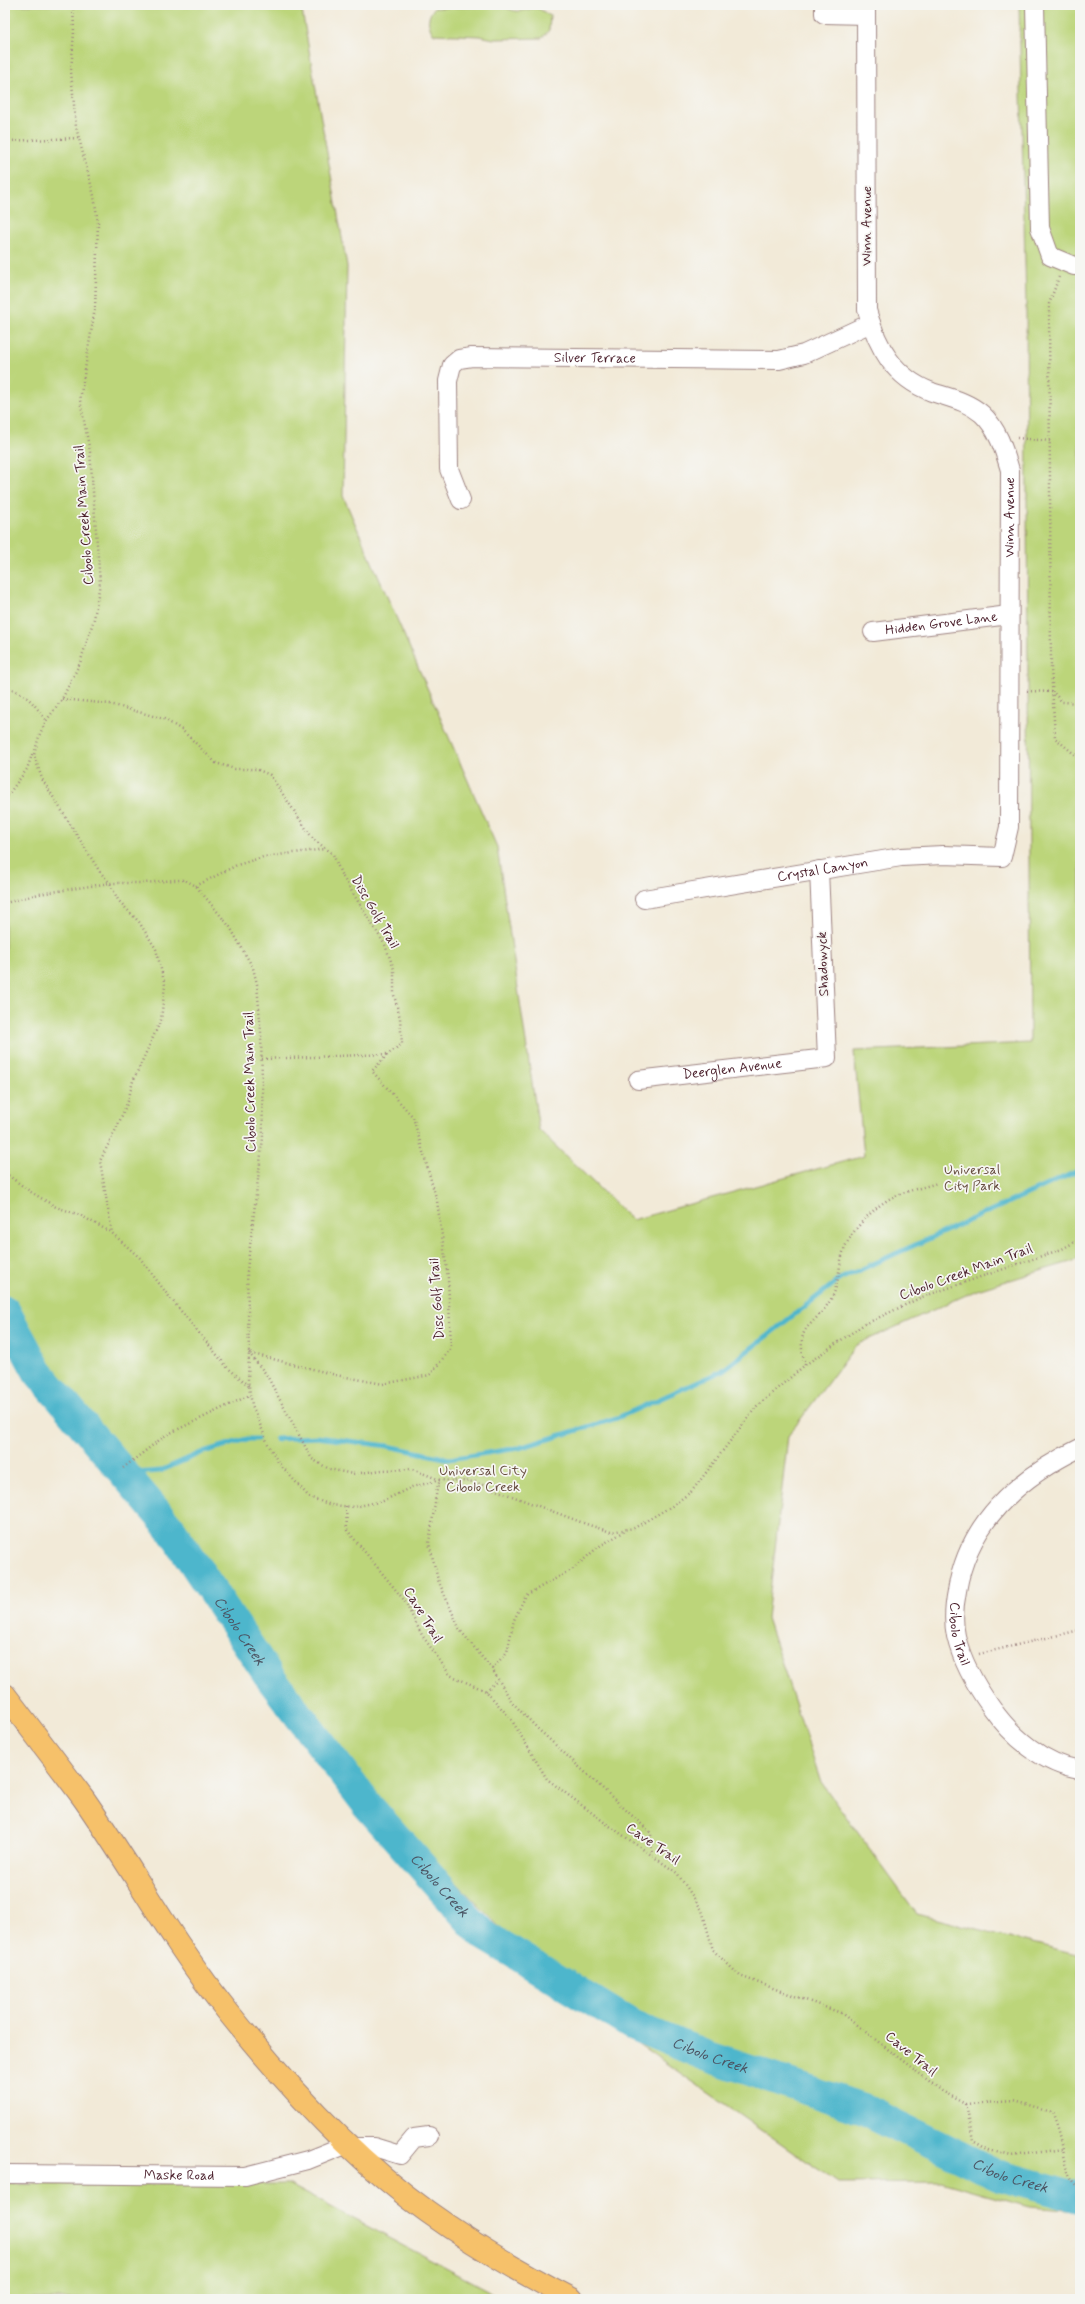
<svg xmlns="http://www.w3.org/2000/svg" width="1085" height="2304" viewBox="0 0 1085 2304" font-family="Mynerve,sans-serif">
<rect width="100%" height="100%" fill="#f6f6f2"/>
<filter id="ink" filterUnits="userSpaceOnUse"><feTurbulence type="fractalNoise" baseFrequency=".025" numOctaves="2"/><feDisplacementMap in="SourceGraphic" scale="8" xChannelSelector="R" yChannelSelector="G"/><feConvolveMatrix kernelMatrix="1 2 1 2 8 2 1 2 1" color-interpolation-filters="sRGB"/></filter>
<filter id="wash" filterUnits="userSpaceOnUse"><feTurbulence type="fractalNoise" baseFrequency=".012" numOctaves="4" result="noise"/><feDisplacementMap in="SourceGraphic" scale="16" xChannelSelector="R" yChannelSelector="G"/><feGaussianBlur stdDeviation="0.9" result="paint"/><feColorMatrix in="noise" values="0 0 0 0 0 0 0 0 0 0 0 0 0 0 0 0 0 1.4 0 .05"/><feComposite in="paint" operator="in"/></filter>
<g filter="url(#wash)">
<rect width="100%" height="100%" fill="#f2ead8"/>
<g fill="#bcd57a" stroke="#837a52">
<path d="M5 5H301L347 266 343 496 497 847 539 1130 632 1220 864 1156 854 1051 1030 1043 1026 304 1019 5H1080V1259L977 1290 856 1345 788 1436 767 1618 821 1782 917 1914 1080 1955V2211L1029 2207 941 2182 838 2183 558 1988 251 1669 123 1474 5 1341Z"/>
<path d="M501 6C507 8 515 12 520 11 539 8 532 4 550 16L549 30 542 38 494 39 480 36 433 34C427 23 427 18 434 8Z"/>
<path d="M5 2184H288L504 2299H5Z"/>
</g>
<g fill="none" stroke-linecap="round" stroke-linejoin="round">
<g stroke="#4eb6cc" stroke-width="5">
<path d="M276 1439 317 1437 388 1446 449 1459 519 1448 617 1418 722 1371 840 1279 1080 1170"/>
<path d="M123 1474 160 1471 203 1452 247 1439H257"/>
</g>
<path stroke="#4eb6cc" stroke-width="31" id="s1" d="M5 1311 38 1372 171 1529 271 1679 369 1807 481 1933 632 2025 704 2055 861 2108 998 2175 1080 2198"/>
</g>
</g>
<g filter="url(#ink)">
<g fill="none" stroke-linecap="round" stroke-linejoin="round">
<defs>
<g id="minor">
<path d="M824 5V14L866 15"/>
<path d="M1035 5 1040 228 1050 256 1074 266H1080"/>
<path id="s2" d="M461 500 449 469 448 381 452 365 459 359 472 357 779 360 804 354 871 323"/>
<path id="s3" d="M873 632 1009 615"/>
<path id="s4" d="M644 899 901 857 943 855 1002 857 1009 827 1010 470C1004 450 998 429 982 414 967 401 950 398 932 392 894 378 877 347 867 310L866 5"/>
<path id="s5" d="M638 1080 827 1058 819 870"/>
<path id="s6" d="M1080 1448C1020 1477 968 1522 957 1591 954 1606 953 1622 956 1636 962 1662 976 1686 991 1707 1012 1737 1043 1764 1080 1770"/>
<path d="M352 2147H374L400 2155 414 2138 429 2136"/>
<path id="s7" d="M5 2174 245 2176 308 2160 348 2144"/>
</g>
<path id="major" d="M5 1695C31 1729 58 1764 84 1799 133 1869 174 1945 228 2012 284 2082 355 2160 428 2212 474 2245 522 2273 572 2299"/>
</defs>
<use href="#minor" stroke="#9e8482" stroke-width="20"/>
<use href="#major" stroke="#9e8482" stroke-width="24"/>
<g stroke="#9e8482" stroke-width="2.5" stroke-dasharray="1 3" stroke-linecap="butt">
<path d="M73 5 74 32 71 71 76 127 94 196 98 223 95 308 80 400 90 452 100 583 94 619 80 663 62 699 46 721 39 736 34 755 42 779 100 872 110 883H144L175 880H185L196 886 230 927 253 968 257 984 261 1032 263 1138 247 1270 249 1353 248 1380 252 1405 268 1444 278 1462 309 1497 331 1505 354 1507 383 1501 412 1487 440 1480 475 1482 586 1524 611 1532 634 1528 672 1506 692 1491 757 1406 805 1365 863 1325 922 1297 1062 1249 1080 1239"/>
<path d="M5 141 78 138"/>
<path d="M1059 277 1049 304 1051 667 1055 738 1080 759"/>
<path d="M1017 438 1050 441"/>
<path d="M5 687C25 692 35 704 46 721"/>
<path d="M1027 691 1053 692 1062 702 1080 703"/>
<path d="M62 699 110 704 164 719 182 730 216 763 235 769H256L270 775 313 839 333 854 341 874 385 945 394 969V995L400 1018 402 1044 388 1054 372 1071 413 1117 437 1201 448 1278 451 1348 430 1375 383 1384 336 1375 249 1353"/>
<path d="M5 799 27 769 33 752"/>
<path d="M196 886 237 865 263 857 325 849"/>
<path d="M5 903 39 894 110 883 118 900 139 922 156 949 165 985 161 1020 133 1081 128 1101 118 1125 100 1161 112 1233"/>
<path d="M262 1059 387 1054"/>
<path d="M5 1173 31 1192 56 1207 80 1215 112 1233 140 1258 167 1294 227 1367 249 1386"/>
<path d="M249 1353 266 1374 312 1459 329 1469 353 1474 382 1470 412 1469 440 1480 437 1489 429 1543 438 1580 460 1630 492 1669 512 1702 538 1729 651 1833 652 1855"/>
<path d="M805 1365C794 1322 813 1330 831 1299 840 1284 838 1263 845 1247 853 1229 873 1208 891 1198 904 1191 922 1188 937 1183"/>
<path d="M123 1468 166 1435 250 1395"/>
<path d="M346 1506 347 1530 404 1600 422 1635 450 1675 486 1691 511 1719 547 1779 604 1822 677 1873 702 1910 713 1950 740 1976 841 2013 942 2091 966 2104 1013 2101 1051 2111C1054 2119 1057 2127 1059 2135 1064 2154 1064 2175 1080 2188"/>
<path d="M979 1654 1080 1630"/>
<path d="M492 1669 507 1652 514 1620 526 1595 573 1569 598 1547 627 1530"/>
<path d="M486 1691 498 1680"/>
<path d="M966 2104 973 2141 989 2150 1011 2156 1062 2149"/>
</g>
<use href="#minor" stroke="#fff" stroke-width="18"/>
<use href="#major" stroke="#f6c16b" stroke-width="22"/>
</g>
</g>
<g text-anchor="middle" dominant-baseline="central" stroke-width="3.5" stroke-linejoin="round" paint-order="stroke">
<g font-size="14" fill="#4a1f2b" stroke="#f6f6f2">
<text transform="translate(867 226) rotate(-90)">Winn Avenue</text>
<text stroke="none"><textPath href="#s2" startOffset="283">Silver Terrace</textPath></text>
<text transform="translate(84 515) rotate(-94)">Cibolo Creek Main Trail</text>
<text stroke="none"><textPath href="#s4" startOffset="702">Winn Avenue</textPath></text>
<text stroke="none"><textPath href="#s3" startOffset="69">Hidden Grove Lane</textPath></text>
<text stroke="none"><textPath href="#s4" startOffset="181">Crystal Canyon</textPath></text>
<text transform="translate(375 912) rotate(60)">Disc Golf Trail</text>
<text transform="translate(823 964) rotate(-92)">Shadowyck</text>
<text stroke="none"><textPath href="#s5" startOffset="95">Deerglen Avenue</textPath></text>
<text transform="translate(250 1082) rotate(-91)">Cibolo Creek Main Trail</text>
<text transform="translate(966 1272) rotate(-20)">Cibolo Creek Main Trail</text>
<text transform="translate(437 1299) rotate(-94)">Disc Golf Trail</text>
<text transform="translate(423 1615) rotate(59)">Cave Trail</text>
<text stroke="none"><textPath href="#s6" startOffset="240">Cibolo Trail</textPath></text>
<text transform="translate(653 1844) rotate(35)">Cave Trail</text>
<text transform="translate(911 2054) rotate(39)">Cave Trail</text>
<text stroke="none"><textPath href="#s7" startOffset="174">Maske Road</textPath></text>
</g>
<g font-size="14" fill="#664c3f" stroke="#f6f6f2">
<text x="972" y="1170">Universal<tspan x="972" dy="16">City Park</tspan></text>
<text x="483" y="1471">Universal City<tspan x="483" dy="16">Cibolo Creek</tspan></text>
</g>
<g font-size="15" font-style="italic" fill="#4b5463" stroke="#f6f6f2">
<text stroke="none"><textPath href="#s1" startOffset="398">Cibolo Creek</textPath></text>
<text stroke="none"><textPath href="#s1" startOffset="722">Cibolo Creek</textPath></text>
<text stroke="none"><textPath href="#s1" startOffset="1046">Cibolo Creek</textPath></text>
<text stroke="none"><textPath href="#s1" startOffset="1370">Cibolo Creek</textPath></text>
</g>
</g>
<rect width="1085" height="2304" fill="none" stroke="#f6f6f2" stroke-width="20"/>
</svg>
